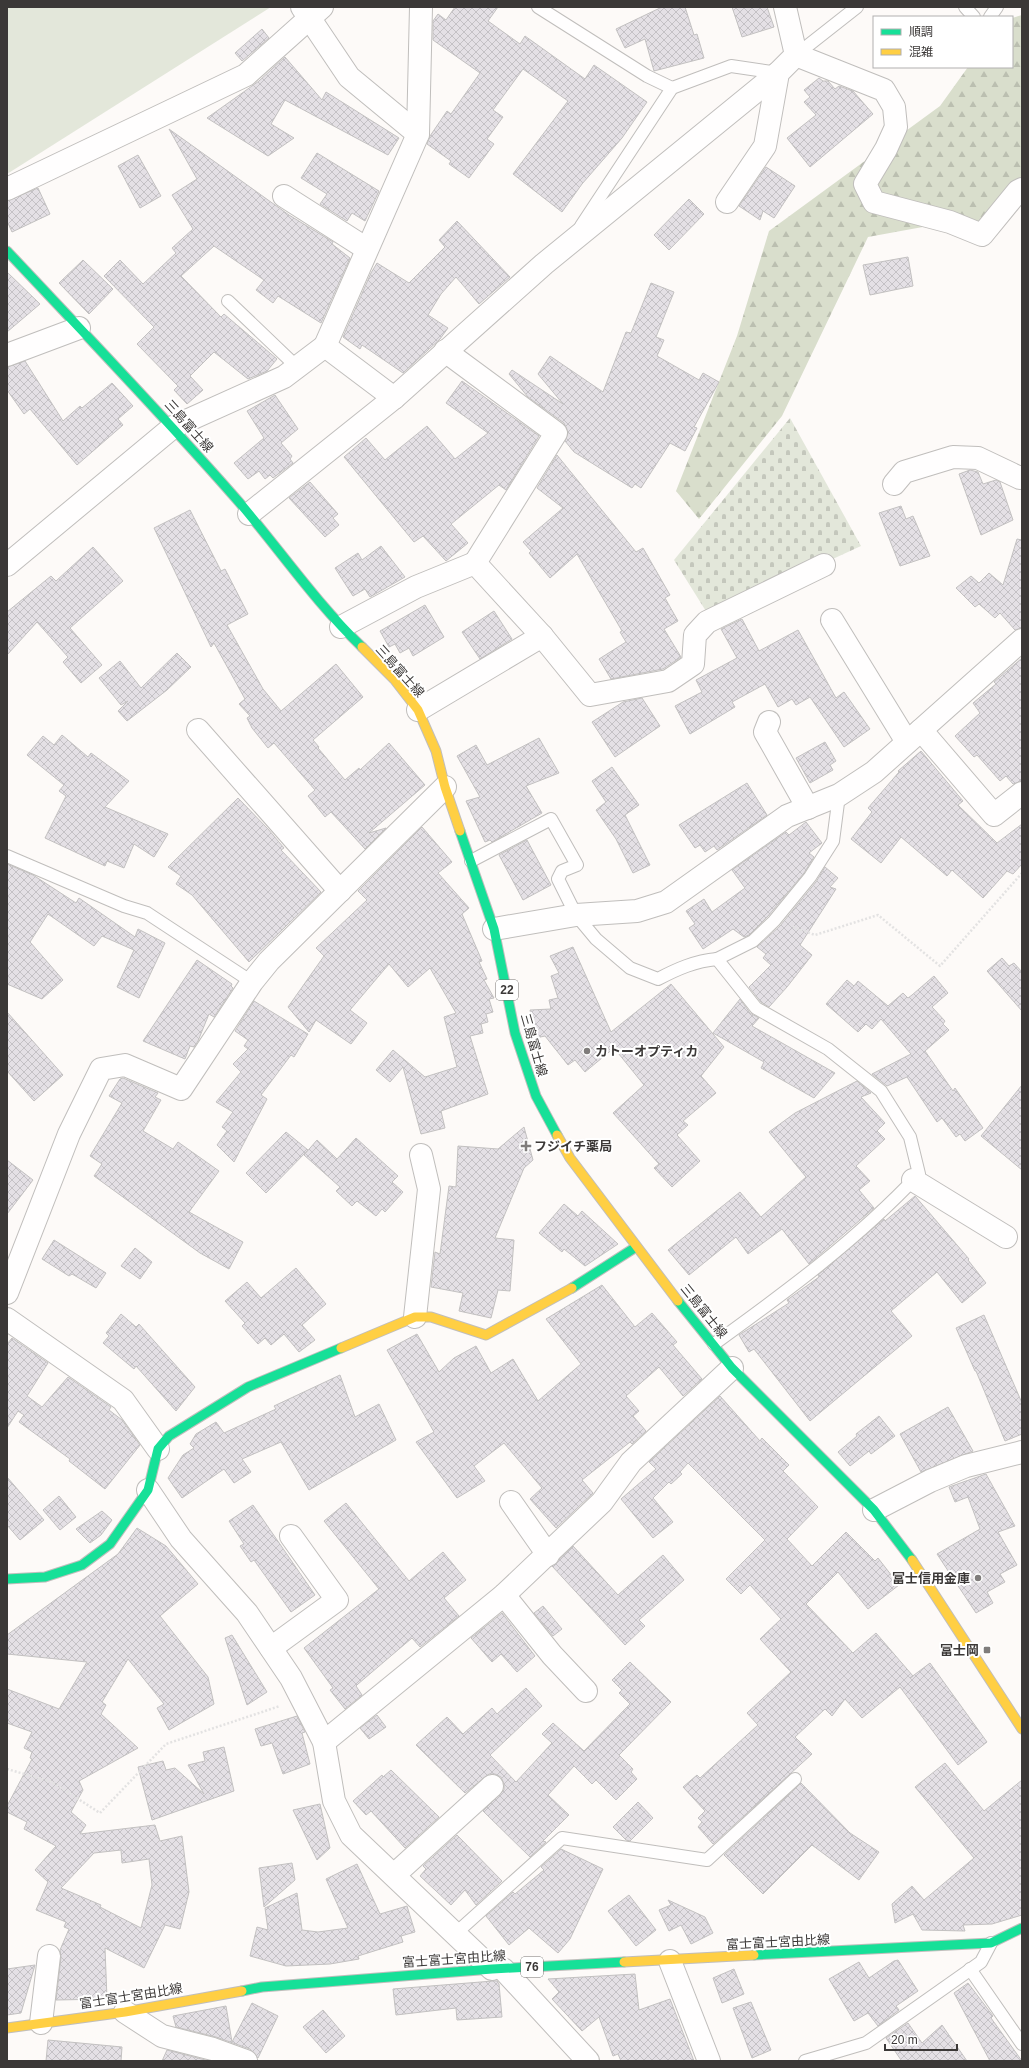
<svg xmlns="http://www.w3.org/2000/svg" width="1029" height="2068" viewBox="0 0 1029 2068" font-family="Helvetica,'Noto Sans JP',sans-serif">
<defs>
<pattern id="forest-firs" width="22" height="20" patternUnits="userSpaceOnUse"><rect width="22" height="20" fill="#d9decc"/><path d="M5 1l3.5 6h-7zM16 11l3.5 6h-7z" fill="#bbbfb0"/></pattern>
<pattern id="cemetery-stones" width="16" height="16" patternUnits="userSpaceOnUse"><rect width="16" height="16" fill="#e3e7da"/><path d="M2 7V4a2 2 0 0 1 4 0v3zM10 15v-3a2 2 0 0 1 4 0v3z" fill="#c4c7bc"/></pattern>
<pattern id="building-cross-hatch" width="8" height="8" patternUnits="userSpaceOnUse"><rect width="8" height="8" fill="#e4e0e5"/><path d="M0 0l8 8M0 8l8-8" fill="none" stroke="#c4c1c5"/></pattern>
</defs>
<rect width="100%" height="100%" fill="#fdfaf8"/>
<path fill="url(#forest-firs)" d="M1022 15V186L982 235 950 222 868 237 782 416 699 519 676 491 737 336 769 231 940 106 968 67H1012V18Z"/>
<path fill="url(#cemetery-stones)" d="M790 418 861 546 709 616 674 560Z"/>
<path fill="#e3e7da" d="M7 7H271L7 174Z"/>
<g fill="url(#building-cross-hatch)" stroke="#c3c1c1" fill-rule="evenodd">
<path d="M455 7H498L488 21 520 44 525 36 585 79 594 65 647 102 622 138 582 184 562 212 513 174 568 101 523 69 493 110 503 117 487 139 494 144 469 178 449 164 451 161 427 144 430 136 447 111 451 114 480 73 433 40V21L438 14 446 20Z"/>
<path d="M662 7H685L694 35 697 34 704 58 654 71 645 39 625 48 616 29Z"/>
<path d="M732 7H767L774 27 742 37Z"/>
<path d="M262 29 269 38 242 61 235 53Z"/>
<path d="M285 57 322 100 326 92 399 138 388 155 285 100 271 124 294 138 268 156 207 118 259 81Z"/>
<path d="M819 78 823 81H828L835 89 839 86 853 91 873 114 810 167 787 138 816 115 804 102 810 97 804 90Z"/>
<path d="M169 129 289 215 333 242 332 244 350 258 321 323 278 296 273 303 256 290 264 280 214 246 181 276 221 317 224 314 277 359 267 371 248 379 214 352 190 376 203 390 187 404 174 390 178 386 137 344 154 327 104 276 120 260 143 284 176 253 172 248 193 229 172 195 197 179Z"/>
<path d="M317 153 379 191 365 221 352 213 347 221 320 204 327 194 301 178Z"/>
<path d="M138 155 161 196 140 208 118 166Z"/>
<path d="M766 167 795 186 774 218 763 211 760 220 739 206Z"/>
<path d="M38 188 50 214 12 232 7 221V201Z"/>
<path d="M689 199 704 214 669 250 654 235Z"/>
<path d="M457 221 510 277 479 304 456 277 441 294 428 315 448 328 440 339 403 373 362 345 360 349 343 337 371 273 377 263 409 283 445 247 439 240Z"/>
<path d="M908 257 913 286 870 295 863 265Z"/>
<path d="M83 260 113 289 89 314 59 283Z"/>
<path d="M7 272 40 304 7 332Z"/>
<path d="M651 283 674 292 656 337 664 340 657 356 699 380 703 373 719 382 694 427 697 428 685 451 670 443 641 488 635 484 632 488 574 452 565 441 568 433 564 423 528 397 509 374 512 370 563 404 538 374 550 356 603 392 626 332 631 333Z"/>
<path d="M25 361 63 421 80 406 82 408 112 383 133 406 118 419 123 425 77 465 30 409 24 414 7 390V367Z"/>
<path d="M462 381 539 436 506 490 499 485 451 524 468 543 446 561 423 536 414 542 344 457 366 438 385 460 427 426 455 459 488 433 446 403Z"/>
<path d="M275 395 298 429 281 443 292 456 290 459 293 463 273 478 270 475 265 479 259 471 248 479 234 463 264 438 247 411Z"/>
<path d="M557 455 636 552 643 548 670 595 665 598 678 621 664 629 681 657 663 669 611 679 599 659 626 642 620 632 622 631 577 554 550 578 529 553 531 551 523 542 563 508 537 488Z"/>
<path d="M970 470 978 472 983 484 996 480 1000 482 1013 520 981 535 959 474Z"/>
<path d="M310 482 338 514 333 518 339 525 325 537 289 498Z"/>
<path d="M901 506 906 519 913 516 930 556 900 566 879 513Z"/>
<path d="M190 510 221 571 225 569 248 614 227 625 263 689 281 711 336 664 363 697 313 740 319 747 318 748 345 780 359 768 360 770 389 743 425 785 369 833 386 828 365 849 331 812 325 817 308 796 315 790 274 743 268 748 252 728 247 718 250 716 239 704 245 699 214 643 211 647 154 528Z"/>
<path d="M1017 539 1022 540V628L1015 630 1000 613 995 618 979 604 975 607 956 588 971 576 979 583 989 573 1003 585Z"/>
<path d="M381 546 405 577 370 597 365 589 353 596 335 568 358 553 362 560Z"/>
<path d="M93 547 123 581 70 628 102 665 81 683 63 662 68 657 37 622 7 655V612L51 576 56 581Z"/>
<path d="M425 605 444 637 413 656 409 648 400 653 395 644 389 647 380 631Z"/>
<path d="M494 611 512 639 480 659 462 632Z"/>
<path d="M742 619 759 651 798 630 836 698 844 692 870 729 844 747 810 697 796 705 792 699 778 707 765 684 732 702 735 707 690 734 675 706 702 692 696 680 737 658 721 629Z"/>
<path d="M177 653 191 667 167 690 127 721 118 711 128 701 121 705 99 678 120 661 141 688Z"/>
<path d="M1022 658V781L1013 784 1006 776 1000 781 977 755 974 757 955 736 980 713 973 703 996 684 994 682Z"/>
<path d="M642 698 660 726 615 757 592 722 623 702Z"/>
<path d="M62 735 88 757 91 753 129 781 105 807 168 834 154 857 134 844 124 868 107 861 105 866 45 838 66 796 59 791 64 785 27 755 43 736 54 745Z"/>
<path d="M539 738 559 773 526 786 542 813 492 842 490 840 485 842 466 801 480 797 457 756 476 745 487 765Z"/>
<path d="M825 742 836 761 830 765 833 770 810 783 796 758Z"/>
<path d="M921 751 963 801 958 805 997 843 1022 824V864L1013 874 1007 871 983 898 952 870 947 876 901 837 881 863 851 839 872 812 868 808 899 772 898 771Z"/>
<path d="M612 767 639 805 625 815 650 865 633 873 616 839 596 810 606 802 592 781Z"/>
<path d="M747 783 767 815 717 850 714 846 705 852 700 845 695 848 679 825Z"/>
<path d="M238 798 268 829 284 848 281 850 321 892 249 962 192 895 176 884 181 876 168 867Z"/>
<path d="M806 822 822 843 809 853 814 857 804 873 768 916 749 935 744 937 733 929 703 949 689 928 695 924 686 911 704 899 712 912 745 888 732 870 786 832 789 835Z"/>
<path d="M422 827 452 862 438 873 469 908 462 914 482 961 479 962 487 979 484 980 494 998 489 999 493 1012 486 1014 488 1022 481 1024 483 1033 470 1036 488 1094 441 1111 445 1128 421 1134 403 1067 390 1082 376 1070 393 1050 425 1077 457 1067 444 1017 456 1013 430 968 408 987 389 964 350 1010 367 1023 351 1044 316 1020 309 1032 288 1007 324 956 316 948 367 900 358 891Z"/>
<path d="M527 840 551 885 523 900 499 855Z"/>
<path d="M7 864 33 875 76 903 79 898 135 937 138 929 165 943 139 998 117 987 134 950 102 936 94 946 48 914 30 942 63 980 42 999 7 984Z"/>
<path d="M825 867 838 878 830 887 836 889 800 945 812 955 787 987 769 1007 761 1002 749 987 771 965 763 958 766 954 757 947 780 926 816 882Z"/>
<path d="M573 947 611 1032 671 984 724 1047 701 1076 716 1093 683 1121 688 1125 677 1135 700 1161 672 1187 654 1168 659 1164 613 1113 644 1085 614 1048 585 1072 575 1060 568 1065 545 1036 536 1038 530 1010 551 1009 549 1000 558 998 551 976 559 973 550 956Z"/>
<path d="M1002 958 1009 966 1014 963 1022 972V1011L987 971Z"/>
<path d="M197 960 232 984 231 986 233 988 214 1017 209 1014 198 1041 194 1047 190 1046 185 1059 143 1041Z"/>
<path d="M934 976 948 993 932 1007 945 1021 943 1024 949 1030 925 1051 953 1091 955 1088 983 1128 965 1141 960 1134 956 1137 942 1118 937 1122 907 1077 887 1086 872 1074 911 1054 881 1019 872 1029 866 1024 858 1032 826 1004 847 980 854 986 858 981 888 1006 903 993 908 998 912 995Z"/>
<path d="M740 999 750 1013 759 1018 752 1026 835 1073 814 1098 761 1068 764 1062 713 1033Z"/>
<path d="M254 1001 308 1034 294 1057 291 1055 261 1095 267 1099 234 1162 217 1145 227 1131 222 1127 233 1112 216 1102 241 1072 233 1064 248 1049 244 1046 248 1040 235 1031Z"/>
<path d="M7 1012 63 1075 34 1101 7 1071Z"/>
<path d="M123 1078 158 1093 155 1097 161 1100 143 1131 173 1149 178 1142 219 1171 189 1212 243 1242 229 1269 200 1253 94 1176 102 1164 90 1156 122 1103 109 1096 120 1079Z"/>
<path d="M857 1081 871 1093 861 1097 885 1123 877 1131 885 1139 856 1166 870 1181 859 1190 874 1208 809 1264 782 1229 748 1254 736 1237 689 1275 668 1250 740 1192 761 1217 806 1177 769 1132 795 1113Z"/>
<path d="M1022 1085V1170L981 1136Z"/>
<path d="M524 1127 533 1160 524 1168 495 1238 514 1240 510 1291 498 1290 491 1318 459 1311 463 1293 431 1287 435 1252 440 1254 449 1186 456 1187 458 1146 498 1149Z"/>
<path d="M286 1132 308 1150 266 1193 246 1173Z"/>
<path d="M356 1138 398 1176 392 1182 403 1192 385 1212 382 1209 376 1216 357 1201 352 1206 336 1191 340 1187 304 1155 317 1140 337 1159Z"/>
<path d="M7 1160 33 1180 7 1214Z"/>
<path d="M915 1196 969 1259 968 1260 986 1283 962 1303 937 1272 891 1311 912 1336 810 1421 754 1349 749 1352 739 1335 789 1303 787 1300 819 1277 818 1275 884 1219 885 1221Z"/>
<path d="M564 1204 578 1216 582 1211 618 1244 585 1266 564 1249 562 1252 539 1233Z"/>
<path d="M54 1240 106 1273 96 1288 72 1274 69 1276 42 1259Z"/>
<path d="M135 1248 152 1262 140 1279 121 1266Z"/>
<path d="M296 1268 326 1304 302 1325 315 1340 299 1352 284 1334 271 1345 265 1338 258 1344 242 1326 245 1323 225 1301 247 1282 261 1298Z"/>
<path d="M602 1285 635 1327 652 1313 677 1342 673 1345 702 1379 683 1396 659 1367 626 1396 639 1411 633 1416 646 1431 632 1444 630 1442 582 1480 593 1493 556 1528 530 1499 542 1488 504 1443 474 1466 485 1481 457 1498 416 1442 434 1432 387 1350 417 1334 439 1372 454 1358 476 1346 491 1373 513 1359 538 1401 581 1364 546 1319Z"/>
<path d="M121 1314 136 1327 139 1324 195 1387 176 1411 136 1366 134 1369 103 1343 109 1336 106 1333Z"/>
<path d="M984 1315 1022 1403V1434L1005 1441 976 1371H975L956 1328Z"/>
<path d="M12 1338 48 1363 27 1396 42 1407 68 1377 111 1407 109 1410 122 1420 140 1445 105 1489 69 1461 70 1459 19 1422 24 1415 18 1411 7 1428V1344Z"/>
<path d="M340 1375 355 1417 379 1404 396 1440 309 1490 281 1442 242 1459 251 1472 234 1483 224 1469 182 1498 168 1478 183 1455 194 1448 190 1444 196 1434 216 1422 224 1433 276 1409 274 1406Z"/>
<path d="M720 1396 760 1441 762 1438 789 1465 783 1471 818 1507 787 1539 812 1566 846 1532 875 1561 878 1558 899 1585 868 1609 838 1572 806 1604 853 1653 876 1633 913 1676 910 1678 930 1663 987 1742 958 1765 900 1687 862 1718 845 1699 832 1716 825 1709 795 1737 812 1754 713 1844 698 1827 702 1822 698 1818 705 1811 683 1787 697 1775 700 1778 758 1725 747 1713 791 1672 760 1639 781 1619 750 1585 741 1594 726 1579 765 1540 688 1463 680 1472 682 1474 671 1484 669 1482 653 1498 673 1522 653 1538 621 1499 656 1469 649 1462Z"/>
<path d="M948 1407 973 1451 921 1472 900 1434Z"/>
<path d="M879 1416 895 1436 871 1454 869 1451 850 1466 838 1452 857 1436 856 1434Z"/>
<path d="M986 1474 1015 1526 998 1532 1017 1565 1000 1574 1005 1582 987 1592 993 1603 976 1613 937 1554 980 1529 968 1497 955 1502 949 1487Z"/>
<path d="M7 1477 44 1520 20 1540 7 1525Z"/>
<path d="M59 1496 76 1517 60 1530 43 1510Z"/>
<path d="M346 1503 409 1581 443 1552 466 1580 444 1598 459 1616 420 1647 412 1638 358 1684 356 1686 362 1695 345 1709 330 1690 333 1688 304 1648 379 1589 324 1521Z"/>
<path d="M253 1505 315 1595 291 1612 254 1560 251 1562 240 1546 244 1544 229 1521Z"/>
<path d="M102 1511 112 1520 101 1535 90 1543 76 1529Z"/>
<path d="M137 1528 166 1546 198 1584 160 1616 208 1677 214 1704 169 1730 157 1708 164 1704 128 1659 102 1702 106 1705 101 1714 138 1748 79 1781 83 1790 71 1812 86 1825 80 1834 155 1825 160 1841 182 1836 189 1892 180 1929 165 1925 144 1968 105 1948 107 1999 56 2000 61 1957 60 1950 69 1929 64 1927 66 1922 36 1910 48 1882 35 1870 56 1846 24 1829 27 1822 7 1812V1806L32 1759 30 1758 32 1752 24 1748 32 1732 7 1723V1689L59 1709 87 1662 7 1654V1635L118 1554ZM121 1850 122 1863 149 1859 152 1885 141 1928 100 1907 101 1905 61 1888 94 1853Z"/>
<path d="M573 1546 618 1595 663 1555 684 1580 639 1620 645 1626 625 1645 552 1566Z"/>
<path d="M543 1606 562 1629 553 1636 534 1613Z"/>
<path d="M502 1613 535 1656 517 1672 501 1654 492 1662 471 1638Z"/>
<path d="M232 1635 267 1692 247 1705 225 1638Z"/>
<path d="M630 1662 671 1702 619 1755 633 1769 631 1772 637 1779 616 1800 596 1780 592 1784 574 1766 548 1795 569 1815 543 1841 546 1842 530 1857 483 1811 504 1790V1784L501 1777 495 1774H489L465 1793 416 1745 447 1717 463 1734 492 1708 497 1714 526 1688 542 1706 490 1755 516 1782 552 1743 542 1734 553 1723 584 1751 630 1704 619 1693 622 1690 612 1680Z"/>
<path d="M377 1715 386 1727 369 1739 360 1728Z"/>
<path d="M297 1716 305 1732 302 1733 310 1764 283 1774 272 1743 261 1746 255 1729Z"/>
<path d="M224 1747 234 1791 152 1820 138 1767 163 1761 166 1770 175 1768 204 1794 188 1765 205 1761 203 1752Z"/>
<path d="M945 1763 984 1811 1022 1780V1915L992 1924 963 1925 965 1931 922 1930 913 1914 895 1923 892 1904 912 1886 924 1900 974 1858 915 1787Z"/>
<path d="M391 1770 439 1817 405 1848 371 1811 366 1815 353 1801 382 1775 383 1777Z"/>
<path d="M801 1783 850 1833 879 1852 859 1880 812 1845 763 1894 724 1855Z"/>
<path d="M638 1802 653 1818 630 1841 626 1840 613 1827Z"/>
<path d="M320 1804 330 1848 317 1860 293 1810Z"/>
<path d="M457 1835 502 1881 476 1905 465 1890 451 1905 420 1876 426 1869 423 1866Z"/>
<path d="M561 1849 603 1869 570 1939 558 1953 529 1928 509 1945 486 1916 513 1892 515 1894 544 1870 541 1867Z"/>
<path d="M292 1863 295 1880 264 1907 259 1868Z"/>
<path d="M357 1864 380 1914 407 1906 415 1932 401 1936 403 1942 358 1956 359 1959 330 1964 286 1966 250 1956 257 1927 268 1930 265 1908 297 1893 302 1930 318 1932 348 1928 326 1879Z"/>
<path d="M629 1895 656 1930 636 1946 608 1911Z"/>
<path d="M668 1900 705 1917 713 1933 691 1944 681 1925 669 1931 659 1910 671 1905Z"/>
<path d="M898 1960 918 1991 896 2006 899 2010 878 2026 868 2013 854 2021 829 1979 859 1962 869 1978 894 1961Z"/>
<path d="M35 1965 21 2013 7 2015V1969Z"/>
<path d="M734 1969 744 1994 722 2003 713 1978Z"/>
<path d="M635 1974 639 2010 670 1999 694 2061H621L618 2054 613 2056 599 2017 582 2031 552 1999 559 1992 548 1979Z"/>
<path d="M493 1981H497L499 1984 502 2017 457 2020 456 2008 396 2015 393 1989Z"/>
<path d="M968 1983 993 2016 991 2018 1022 2061H990L954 1993Z"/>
<path d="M751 2002 771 2050 752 2058 733 2008Z"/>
<path d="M252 2003 278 2016 258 2058 250 2049 216 2037 176 2027 173 2016 226 2006 232 2042Z"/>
<path d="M323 2010 345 2036 326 2053 303 2027Z"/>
<path d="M908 2023 922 2043 942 2025 967 2061H900L901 2060 886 2038Z"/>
<path d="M48 2040 122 2047 121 2061H46Z"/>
<path d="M167 2050 209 2061H162Z"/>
</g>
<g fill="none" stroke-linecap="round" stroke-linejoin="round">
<defs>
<g id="lane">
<path d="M538 7 647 76 672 88 731 66 778 73"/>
<path d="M965 7 974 17"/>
<path d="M990 17 997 7"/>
<path d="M796 55 857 7"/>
<path d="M581 226 672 88"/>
<path d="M228 301 297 367"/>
<path d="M7 856 124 906 147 913 252 982"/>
<path d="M471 861 551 819 577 865 562 871 558 879 576 915 596 939 630 968 658 979C677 969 695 961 717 959"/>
<path d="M714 1344C786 1292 858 1239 919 1174L910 1137 881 1091 828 1049 756 1008 717 959 753 941 774 921 810 877 833 841 839 795"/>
<path d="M455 1934 562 1838 707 1860 795 1779"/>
<path d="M970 1969 1022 2044"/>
<path d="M805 2061 866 2043 981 1962 991 1943"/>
</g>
<g id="street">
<path d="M302 7 349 77 418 134"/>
<path d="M796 55 884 90 894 107 896 127 886 149 865 184 874 202 950 222 982 235 1018 191 1022 189"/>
<path d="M7 189 246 75 322 7"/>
<path d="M284 196 367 249"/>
<path d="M727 202 765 146 778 73 796 55 785 7"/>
<path d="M445 351 556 433 475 563"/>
<path d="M7 355 79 328"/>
<path d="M394 398 325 346 418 134 421 7"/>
<path d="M894 484 904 472 953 457 978 458 1020 478 1022 477"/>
<path d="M249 514 394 398 544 264 778 73"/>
<path d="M7 565 173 427 284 377 325 346"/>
<path d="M832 620 907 742"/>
<path d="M341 627 416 587 475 563 542 636 590 695 668 681 693 664 695 635 707 622 824 565"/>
<path d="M418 710 542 636"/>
<path d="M769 722 765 732 808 808"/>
<path d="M198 730 340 891"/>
<path d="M921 730 994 815 1022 793"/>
<path d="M494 929 576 915 637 911 666 902 787 816 839 795 874 772 1022 640"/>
<path d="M913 1180 1006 1237"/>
<path d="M7 1293 69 1134 101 1069 125 1065 181 1089 252 982 269 961 445 787"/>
<path d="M415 1317 429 1189 421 1155"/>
<path d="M7 1319 123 1400 158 1449"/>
<path d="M148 1490 181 1539 247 1613 291 1678 324 1742 334 1801 351 1835 492 1969"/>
<path d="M511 1502 548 1555"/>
<path d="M874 1510 930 1481 966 1466 1022 1452"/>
<path d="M504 1595 552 1655 586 1691"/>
<path d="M271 1648 337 1600 291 1536"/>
<path d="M324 1742 504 1595 602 1502 631 1462 732 1368"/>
<path d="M394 1875 492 1786"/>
<path d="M670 1961 709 2061"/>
<path d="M503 1969 588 2061"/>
<path d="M125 2012 162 2036 213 2049 246 2061"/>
<path d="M41 2023 49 1956"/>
</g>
<g id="fast">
<path d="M7 251C85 334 164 416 239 502 280 550 316 603 362 647"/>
<path d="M460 831 494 929 515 1033 536 1096 557 1135"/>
<path d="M572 1288 636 1247"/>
<path d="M678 1301 732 1368 874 1510 912 1560"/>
<path d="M7 1579 45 1577 82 1565 110 1544 148 1490 158 1449 169 1436 248 1387 341 1348"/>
<path d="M754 1955 991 1943 1022 1928"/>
<path d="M242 1991 262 1987 492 1969 624 1962"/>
</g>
<g id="slow">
<path d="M362 647 394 679 418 710 436 751 445 787 460 831"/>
<path d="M557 1135 570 1158 678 1301"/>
<path d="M341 1348 415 1317H431L486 1335 572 1288"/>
<path d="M912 1560 1022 1729"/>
<path d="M624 1962 754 1955"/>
<path d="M7 2028 125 2012 242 1991"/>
</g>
</defs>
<use href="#lane" stroke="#c0bebc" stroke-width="14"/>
<use href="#street" stroke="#c0bebc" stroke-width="24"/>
<use href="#fast" stroke="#c0bebc" stroke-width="11"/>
<use href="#slow" stroke="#c0bebc" stroke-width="11"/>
<g stroke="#e3e2e2" stroke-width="2.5" stroke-dasharray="2 2" stroke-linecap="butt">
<path d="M793 927 815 935 878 915 940 966 1022 873"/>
<path d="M7 1769 52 1782 100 1813 166 1744 280 1706"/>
</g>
<use href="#lane" stroke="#fffefe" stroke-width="12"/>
<use href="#street" stroke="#fffefe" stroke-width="22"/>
<use href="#fast" stroke="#16e098" stroke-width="9"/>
<use href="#slow" stroke="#ffcf43" stroke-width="9"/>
</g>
<g fill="#7f7c7b" stroke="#fff" stroke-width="1.5">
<circle cx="587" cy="1051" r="4"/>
<path d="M524 1140h4v4h4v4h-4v4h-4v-4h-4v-4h4z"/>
<circle cx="978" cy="1578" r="4"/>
<rect x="983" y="1646" width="8" height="8" rx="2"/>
</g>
<g text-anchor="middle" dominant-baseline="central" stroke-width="4" stroke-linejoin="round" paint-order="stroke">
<g fill="#fff" stroke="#767473" stroke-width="1">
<rect x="496" y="980" width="22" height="20" rx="3"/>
<rect x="521" y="1957" width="22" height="20" rx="3"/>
</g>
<g font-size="12" font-weight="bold" fill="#3b3837">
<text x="507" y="990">22</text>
<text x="532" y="1967">76</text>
</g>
<g font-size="13" fill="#3b3837" stroke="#fff">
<text transform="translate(189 426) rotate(48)">三島富士線</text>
<text transform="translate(400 671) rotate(48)">三島富士線</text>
<text transform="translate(534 1045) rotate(74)">三島富士線</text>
<text transform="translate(704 1311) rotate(51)">三島富士線</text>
<text transform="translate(778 1942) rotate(-3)">富士富士宮由比線</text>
<text transform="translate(454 1959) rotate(-4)">富士富士宮由比線</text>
<text transform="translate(131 1996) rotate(-9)">富士富士宮由比線</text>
</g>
<g font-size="13" font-weight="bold" fill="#3b3837" stroke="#fff" text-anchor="start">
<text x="595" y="1051">カトーオプティカ</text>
<text x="534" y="1146">フジイチ薬局</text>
<text x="970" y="1578" text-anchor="end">富士信用金庫</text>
<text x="979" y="1650" text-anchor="end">富士岡</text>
</g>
</g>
<rect width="1029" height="2068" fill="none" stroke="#3b3837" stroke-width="16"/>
<rect x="873" y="16" width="140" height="52" fill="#ffffff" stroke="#b1afaf"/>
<rect x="881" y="29" width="20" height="6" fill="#16e098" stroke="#b1afaf"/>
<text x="909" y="36" font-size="12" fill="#3b3837">順調</text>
<rect x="881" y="49" width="20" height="6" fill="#ffcf43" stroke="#b1afaf"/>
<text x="909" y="56" font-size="12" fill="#3b3837">混雑</text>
<path d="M885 2044v6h72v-6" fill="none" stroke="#3b3837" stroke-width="2"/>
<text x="891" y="2044" font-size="12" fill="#3b3837" stroke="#ffffff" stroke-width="3" paint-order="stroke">20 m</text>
</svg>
